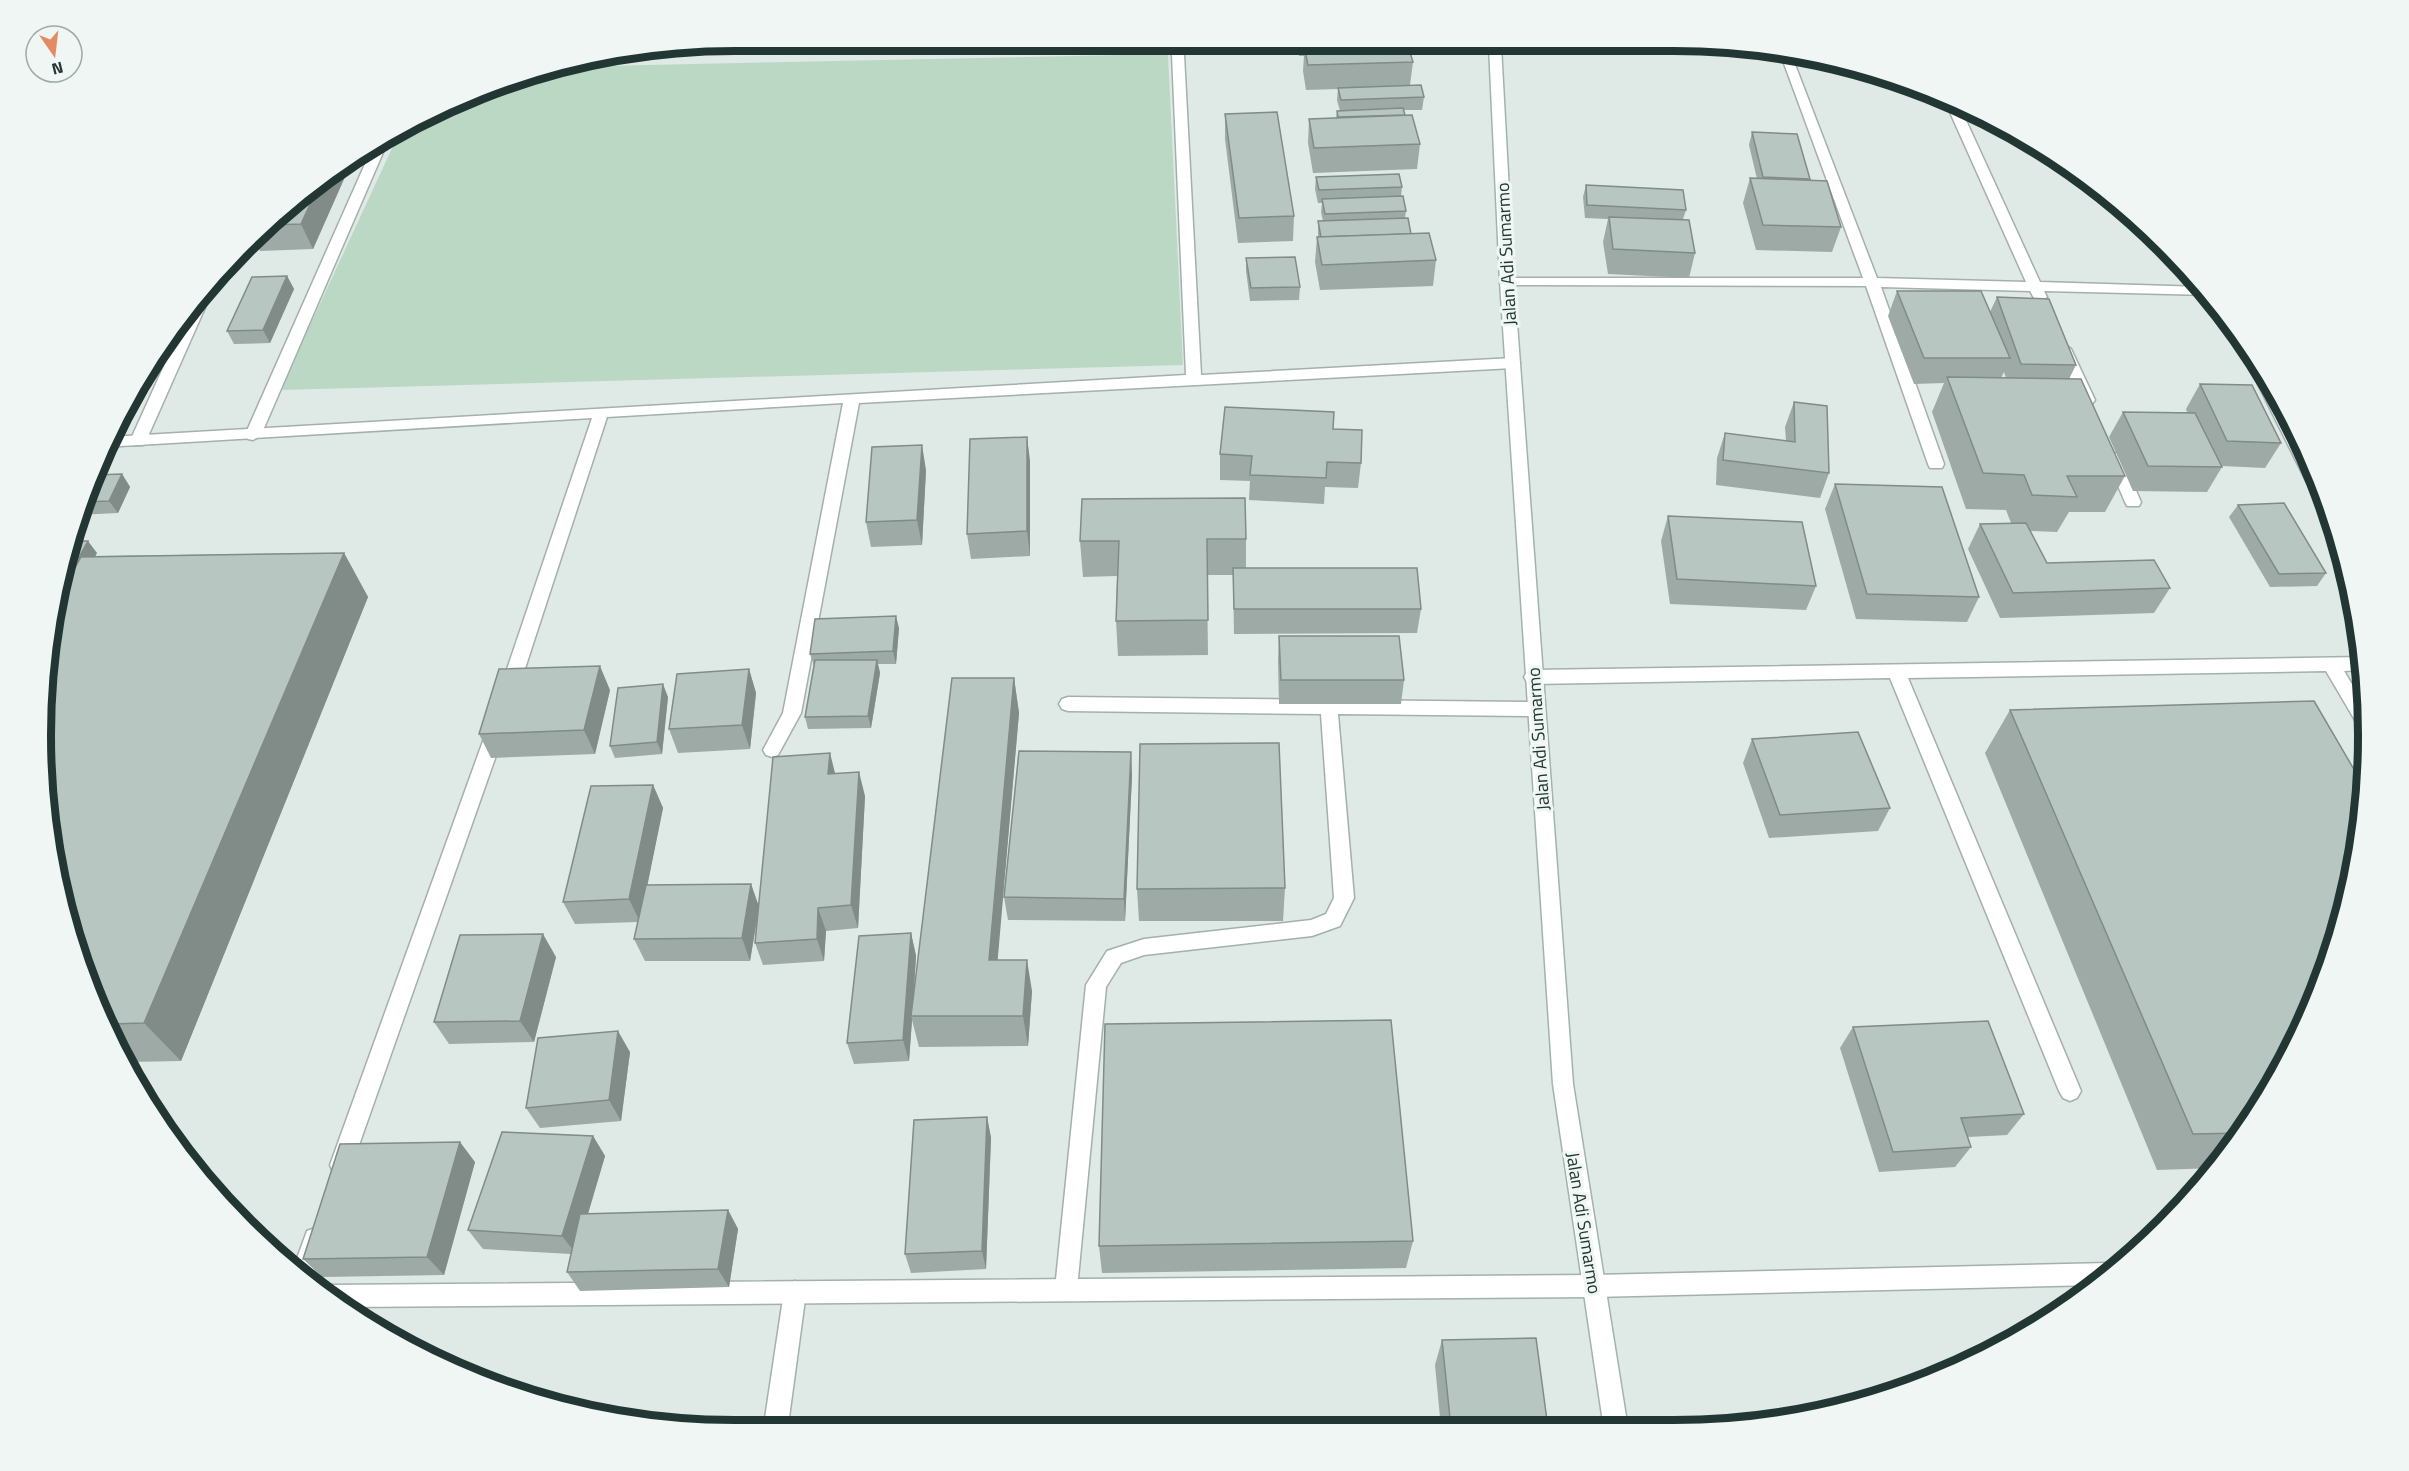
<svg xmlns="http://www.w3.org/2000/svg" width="2409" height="1471" viewBox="0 0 2409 1471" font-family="'Titillium Web',sans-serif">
<rect width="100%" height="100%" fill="#dfe9e5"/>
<path fill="#bad8c4" d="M1168 54 1183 365 280 390 401 129C449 99 502 80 556 67Z"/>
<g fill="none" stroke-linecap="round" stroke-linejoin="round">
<defs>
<g id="service">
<path d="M387 138 388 141 261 435 253 440 248 439 245 435 373 146Z"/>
<path d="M208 288 212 292 146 441 143 445H133L130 441 192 304Z"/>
<path d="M2363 657V670L2344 671 2365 706V729L2359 727 2326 671 1908 678 2081 1091 2077 1098 2070 1101 2063 1098 2059 1091 1890 678 1533 684 1527 682 1524 677 1527 672 1533 670Z"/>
<path d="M1068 697 1535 702 1541 704 1544 709 1541 714 1535 716 1338 714 1354 898 1340 926 1312 936 1144 955 1121 963 1106 987 1077 1289 1074 1297 1066 1300 1058 1297 1055 1289 1086 985 1107 951 1144 939 1311 920 1326 914 1334 898 1321 714 1068 711 1062 709 1059 704 1062 699Z"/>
</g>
<g id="minor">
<path d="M1779 50 1791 54 1877 278 2026 282 1944 99 1945 97 1959 105 2040 282 2203 287 2209 295 2044 291 2047 297 2040 301 2035 300 2030 291 1881 287 1944 464 1942 468H1930L1928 464 1866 286 1502 285 1500 282 1507 278H1863Z"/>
<path d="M1178 51 1184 55 1201 375 1513 358 1520 363 1513 368 859 403 801 713 778 755 772 757 766 755 763 750 783 713 843 403 607 417 518 690 515 695 509 697 503 695 500 690 592 418 104 447 109 437 1186 375 1172 55Z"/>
<path d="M2064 344 2071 349 2095 400 2092 404 2087 405 2079 400 2057 349Z"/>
<path d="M2244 344 2273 384 2281 401 2332 512 2335 526 2328 525 2326 521 2240 348Z"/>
<path d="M2114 453 2120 454 2122 458 2141 502 2139 506H2127L2125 502 2106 458 2108 454Z"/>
<path d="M496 723 502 725 505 730 352 1165 349 1172 341 1175 333 1172 330 1165 487 730 490 725Z"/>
<path d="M315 1228 323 1231 326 1239 309 1284 293 1269 307 1231Z"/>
<path d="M795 1281 803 1284 806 1292 788 1425H764L784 1292 787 1284Z"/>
</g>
<path id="tertiary" d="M2109 1263 2118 1268 2094 1285 1594 1297 347 1307 319 1291 328 1285 1594 1275Z"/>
<path id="secondary" d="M1489 46H1501L1514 282 1573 1084 1628 1429H1604L1553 1084 1500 282Z"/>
</defs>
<use href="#service" stroke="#a3b0ac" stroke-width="3"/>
<use href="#minor" stroke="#a3b0ac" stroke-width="3"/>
<use href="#tertiary" stroke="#a3b0ac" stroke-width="3"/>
<use href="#secondary" stroke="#a0b4ae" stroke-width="3"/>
<use href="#service" fill="#fff" fill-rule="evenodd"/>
<use href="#minor" fill="#fff" fill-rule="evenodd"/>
<use href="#tertiary" fill="#fff" fill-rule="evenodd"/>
<use href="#secondary" fill="#fff" fill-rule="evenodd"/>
</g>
<g fill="#9eaaa6" fill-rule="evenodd">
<path d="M1298 46H1412L1411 52H1410L1413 62 1410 85 1424 97 1422 110H1404L1405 115 1420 144 1417 169 1313 173 1308 143 1309 119 1336 118 1337 111H1340L1337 100 1338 89 1306 90 1303 71 1304 56H1299Z"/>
<path d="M1225 114 1294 216 1293 241 1238 243 1225 139Z"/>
<path d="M1752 132 1810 179 1809 180 1841 227 1832 252 1756 250 1743 203 1750 178 1757 179 1749 145Z"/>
<path d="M345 164 348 170 313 249 260 251 255 241 313 184Z"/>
<path d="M1316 177 1402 187 1401 196 1406 211 1405 218 1411 234 1436 260 1433 286 1320 290 1315 262 1317 237H1318V221H1323L1321 212 1322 203H1318L1315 189Z"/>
<path d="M1586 185 1686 210 1683 219 1695 253 1689 278 1608 274 1603 242 1608 219 1585 218 1583 197Z"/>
<path d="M1246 258 1300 287 1299 300 1250 301 1246 271Z"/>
<path d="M287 276 294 289 270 343 234 344 227 331Z"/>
<path d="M1897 291 1990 312 1997 297 2076 365 2069 379 2125 476 2105 512H2069L2057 532 2030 531 2047 563 2170 588 2154 613 2000 618 1968 549 1980 524 2011 523 2006 510 1966 509 1932 412 1944 383 1914 384 1888 316ZM2004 372 2006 378H2001Z"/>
<path d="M2200 384 2281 443 2265 468 2222 466V467L2207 492 2133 491 2109 437 2123 412H2187L2186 409Z"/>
<path d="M1794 402 1829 473 1820 498 1716 485 1717 458 1725 433 1786 441 1785 427Z"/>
<path d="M1333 429 1361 463 1358 488 1325 487 1324 504 1249 500 1250 481 1220 480V454Z"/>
<path d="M1027 437 1030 462V556L971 559 967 534Z"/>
<path d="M926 470 922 545 871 547 866 522Z"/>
<path d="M122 474 130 487 118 513 77 515 93 475Z"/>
<path d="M1835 484 1979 597 1967 622 1856 619 1825 509Z"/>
<path d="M2238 505 2326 573 2317 586 2270 587 2229 517Z"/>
<path d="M1668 516 1816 586 1806 610 1670 604 1661 541Z"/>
<path d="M1246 539V568L1421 609 1417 633 1234 634 1233 575H1207L1208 655 1118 656 1116 621 1117 576 1083 577 1080 541Z"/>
<path d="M71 541 97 553 95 556 344 553 368 597 181 1061 128 1062 77 959 59 597H58Z"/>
<path d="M899 628 896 664H878L880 673 871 728 808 729 805 717 814 666 810 654Z"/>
<path d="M1279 636 1404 680 1401 704H1279L1278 660Z"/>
<path d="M749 669 756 693 750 749 678 753 669 729Z"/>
<path d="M1014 678 1019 713 997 960 1032 991 1028 1046 919 1047 912 1020 909 1061 854 1064 847 1043 911 933 916 956 914 993Z"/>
<path d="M610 690 595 754 491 758 479 734Z"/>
<path d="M668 697 662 754 615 758 610 746Z"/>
<path d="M2010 710 2297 1043 2225 1158 2216 1168 2157 1170 1985 753Z"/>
<path d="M1752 739 1890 808 1878 831 1769 838 1743 763Z"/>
<path d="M1131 752 1132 776 1125 921 1008 920 1004 897Z"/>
<path d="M835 774 865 796 858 928 826 931 824 961 763 965 755 943 756 925 750 961H645L634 939 638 922 575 924 563 902 653 785 663 808 647 885 751 884 758 904Z"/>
<path d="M1285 888 1283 921H1139L1137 889Z"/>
<path d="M556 957 534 1042 449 1044 434 1022Z"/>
<path d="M1853 1027 2024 1114 2007 1135 1968 1137 1971 1147 1955 1167 1879 1172 1840 1048Z"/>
<path d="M630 1052 621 1121 540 1128 526 1108Z"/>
<path d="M987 1117 991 1138 986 1269 911 1273 905 1254Z"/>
<path d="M593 1136 605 1156 588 1214 728 1210 738 1229 729 1287 580 1291 567 1272 571 1254 483 1249 468 1230Z"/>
<path d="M475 1162 444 1275 322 1277 303 1259Z"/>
<path d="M1413 1241 1406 1268 1102 1273 1099 1246Z"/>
<path d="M1442 1340 1548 1428H1441L1435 1365Z"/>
</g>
<g fill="#818b87">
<path d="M345 164 348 170 313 249 301 224 322 178Z"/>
<path d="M287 276 294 289 270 343 263 330Z"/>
<path d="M1027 437 1030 462V556L1027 531Z"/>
<path d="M922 445 926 470 922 545 917 520Z"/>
<path d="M122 474 130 487 118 513 109 501Z"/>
<path d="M88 541 97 553 73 597 64 584Z"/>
<path d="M344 553 368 597 181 1061 144 1023Z"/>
<path d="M896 616 899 628 896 664 893 651Z"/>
<path d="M877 660 880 673 871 728 868 716Z"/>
<path d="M600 666 610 690 595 754 584 730Z"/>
<path d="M749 669 756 693 750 749 742 725Z"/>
<path d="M1014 678 1019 713 995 991 989 960Z"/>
<path d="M663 684 668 697 662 754 657 742Z"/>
<path d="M1131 752 1132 776 1125 921 1124 899Z"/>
<path d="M830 753 836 777 828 774Z"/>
<path d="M859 772 865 796 858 928 851 905Z"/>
<path d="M653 785 663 808 640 922 629 899Z"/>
<path d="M751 884 759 907 750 961 742 938Z"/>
<path d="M818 908 826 931 824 961 817 939Z"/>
<path d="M911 933 916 956 912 1016H911L912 1020 909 1061 903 1040Z"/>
<path d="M543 934 556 957 534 1042 520 1021Z"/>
<path d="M1027 960 1032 991 1028 1046 1023 1016Z"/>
<path d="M618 1031 630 1052 621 1121 609 1100Z"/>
<path d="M987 1117 991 1138 986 1269 982 1251Z"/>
<path d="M593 1136 605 1156 576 1254 562 1236Z"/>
<path d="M460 1142 475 1162 444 1275 427 1257Z"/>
<path d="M728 1210 738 1229 729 1287 718 1269Z"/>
</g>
<g fill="#b8c6c1" stroke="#818b87" stroke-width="1.5">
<path d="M1304 46H1408L1413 62 1308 65Z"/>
<path d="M1421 85 1424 97 1341 100 1338 88Z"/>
<path d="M1403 108 1405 115 1338 117 1337 111Z"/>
<path d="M1277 112 1294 216 1239 218 1225 114Z"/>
<path d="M1412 115 1420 144 1314 148 1309 119Z"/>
<path d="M1752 132 1797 134 1810 179 1763 177Z"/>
<path d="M1399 174 1402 187 1319 190 1316 177Z"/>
<path d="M322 178 301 224 272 225 313 184Z"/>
<path d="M1750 178 1827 181 1841 227 1763 225Z"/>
<path d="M1586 185 1683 190 1686 210 1587 205Z"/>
<path d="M1403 196 1406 211 1325 214 1322 199Z"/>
<path d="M1609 217 1689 220 1695 253 1613 249Z"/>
<path d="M1408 218 1411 234 1321 237 1318 221Z"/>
<path d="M1429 233 1436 260 1322 265 1317 237Z"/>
<path d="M1295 257 1300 287 1251 288 1246 258Z"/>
<path d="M287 276 263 330 227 331 252 277Z"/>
<path d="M1897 291H1981L2010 358H1924Z"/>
<path d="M1997 297 2049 299 2076 365 2021 364Z"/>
<path d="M1947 377 2081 379 2125 476H2067L2077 497 2032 495 2024 475 1983 473Z"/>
<path d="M2200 384 2252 385 2281 443 2227 441Z"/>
<path d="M1794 402 1827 406 1829 473 1723 460 1725 433 1795 442Z"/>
<path d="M1225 407 1334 412 1333 429 1362 430 1361 463 1327 462 1326 478 1250 475 1252 456 1220 454Z"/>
<path d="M2123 412 2195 413 2222 467 2148 466Z"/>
<path d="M1027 437V531L967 534 970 439Z"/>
<path d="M922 445 917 520 866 522 872 447Z"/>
<path d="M122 474 109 501 82 502 93 475Z"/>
<path d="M1835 484 1942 487 1979 597 1867 594Z"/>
<path d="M1245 498 1246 539H1207L1208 620 1116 621 1119 541H1080L1082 499Z"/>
<path d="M2284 503 2326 573 2279 574 2238 505Z"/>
<path d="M1668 516 1802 522 1816 586 1677 579Z"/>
<path d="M2026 523 2047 563 2154 560 2170 588 2013 593 1980 524Z"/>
<path d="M71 541H88L64 584H61Z"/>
<path d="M344 553 144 1023 109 1024 77 959 46 827 40 735 46 644 57 600 81 557Z"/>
<path d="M1233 568H1417L1421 609H1234Z"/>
<path d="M896 616 893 651 810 654 815 619Z"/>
<path d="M1279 636H1399L1404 680H1281Z"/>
<path d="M815 660H877L868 716 805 717Z"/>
<path d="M600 666 584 730 479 734 499 669Z"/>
<path d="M749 669 742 725 669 729 677 674Z"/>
<path d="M952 678H1014L989 960H1027L1023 1016H911Z"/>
<path d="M663 684 657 742 610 746 618 688Z"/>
<path d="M2314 701 2366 790 2345 915 2297 1043 2241 1133 2193 1134 2010 710Z"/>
<path d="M1858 732 1890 808 1780 815 1752 739Z"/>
<path d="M1279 743 1285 888 1137 889 1140 744Z"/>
<path d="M1019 751 1131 752 1124 899 1004 897Z"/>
<path d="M830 753 828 774 859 772 851 905 818 908 817 939 755 943 773 757Z"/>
<path d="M653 785 629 899 563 902 591 786Z"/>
<path d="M751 884 742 938 634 939 646 885Z"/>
<path d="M911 933 903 1040 847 1043 859 936Z"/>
<path d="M543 934 520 1021 434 1022 460 935Z"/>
<path d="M1391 1020 1413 1241 1099 1246 1105 1024Z"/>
<path d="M1988 1021 2024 1114 1961 1118 1971 1147 1893 1152 1853 1027Z"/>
<path d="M618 1031 609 1100 526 1108 538 1038Z"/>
<path d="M987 1117 982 1251 905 1254 914 1120Z"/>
<path d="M502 1132 593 1136 562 1236 468 1230Z"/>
<path d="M460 1142 427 1257 303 1259 340 1144Z"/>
<path d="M728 1210 718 1269 567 1272 580 1214Z"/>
<path d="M1536 1338 1548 1428H1451L1442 1340Z"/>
</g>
<g text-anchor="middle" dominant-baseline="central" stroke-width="6" stroke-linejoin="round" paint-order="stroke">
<g font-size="18" fill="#223733" stroke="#eff6f3">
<text transform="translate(1506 254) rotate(-93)">Jalan Adi Sumarmo</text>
<text transform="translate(1538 739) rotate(-94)">Jalan Adi Sumarmo</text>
<text transform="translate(1584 1223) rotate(81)">Jalan Adi Sumarmo</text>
</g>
</g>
<path d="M0 0H2409V1471H0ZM735 51H1674A684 684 0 0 1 2358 735V736A684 684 0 0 1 1674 1420H735A684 684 0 0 1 51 736V735A684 684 0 0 1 735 51Z" fill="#eff6f3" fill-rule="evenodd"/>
<path fill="none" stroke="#223733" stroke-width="8" d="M735 51H1674A684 684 0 0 1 2358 735V736A684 684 0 0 1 1674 1420H735A684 684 0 0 1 51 736V735A684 684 0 0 1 735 51Z"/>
<g transform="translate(54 54) rotate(166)"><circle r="28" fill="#eff6f3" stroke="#9daaa6" stroke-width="1.5"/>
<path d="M0-4.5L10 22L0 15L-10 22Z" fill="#e48b62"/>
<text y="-9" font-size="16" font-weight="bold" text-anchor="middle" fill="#223733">N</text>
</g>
</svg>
